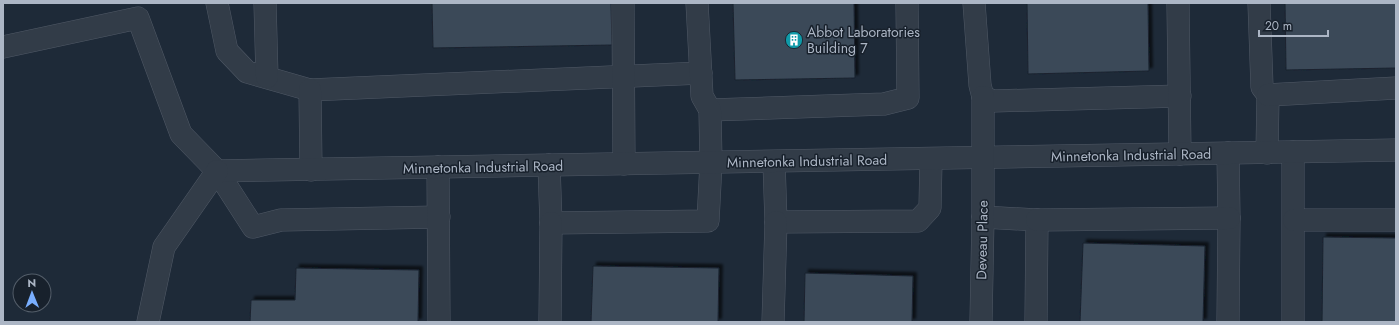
<svg xmlns="http://www.w3.org/2000/svg" width="1399" height="325" viewBox="0 0 1399 325" font-family="Jost,sans-serif">
<defs>
<filter id="shadow"><feDropShadow dx="3.5" dy="-3.5" stdDeviation="1" flood-color="#0009"/></filter>
</defs>
<rect width="100%" height="100%" fill="#1e2a38"/>
<g fill="#3a4858" stroke="#1a232f" filter="url(#shadow)">
<path d="M432 3H611L612 45 433 48Z"/>
<path d="M733 3H854L855 78 735 80Z"/>
<path d="M1027 3H1148L1149 71 1028 74Z"/>
<path d="M1285 3H1396V68L1286 70Z"/>
<path d="M1323 237 1396 238V322H1322Z"/>
<path d="M1083 243 1205 246 1203 322H1080Z"/>
<path d="M593 266 719 268 718 322H591Z"/>
<path d="M296 268 419 270 418 322H250L251 300H295Z"/>
<path d="M805 273 913 276 912 322H804Z"/>
</g>
<g fill="none" stroke-linecap="round" stroke-linejoin="round">
<defs>
<g id="minor">
<path d="M217 3 227 51 247 72 310 90 701 73"/>
<path d="M265 3 267 77"/>
<path d="M623 3 624 164"/>
<path d="M974 3 980 85 983 97 993 101 1180 96"/>
<path d="M1178 3 1180 154"/>
<path d="M1259 3 1262 87 1268 95 1267 153"/>
<path d="M3 47 138 18 181 134 217 171 253 227 281 220 439 217"/>
<path d="M310 90 311 170"/>
<path d="M1268 95 1396 88"/>
<path d="M710 110 884 104 908 98 907 3"/>
<path d="M1293 152V322"/>
<path d="M1228 153 1229 218 1228 322"/>
<path d="M774 162 776 222 918 221 930 208 931 159"/>
<path d="M549 165 551 223 708 221 711 163 710 110 702 96 697 3"/>
<path d="M438 167 439 322"/>
<path d="M217 171 1396 150"/>
<path d="M983 217 1037 220 1036 322"/>
<path d="M1037 220 1229 218"/>
<path d="M1294 220H1396"/>
<path d="M148 322 164 247 217 171"/>
<path d="M550 322 551 223"/>
<path d="M773 322 776 222"/>
<path d="M981 322 983 217V97"/>
</g>
</defs>
<use href="#minor" stroke="#505966" stroke-width="23"/>
<use href="#minor" stroke="#323c48" stroke-width="22"/>
</g>
<defs>
<symbol id="building-disc" viewBox="-11 -11 22 22"><circle r="9.5" fill="#0f9aa8" stroke="#18212c"/><path d="M-4-6H4V6H1V3H-1V6H-4ZM-2.5-4.3h1.7v1.8h-1.7ZM.8-4.3h1.7v1.8H.8ZM-2.5-1h1.7V.8h-1.7ZM.8-1h1.7V.8H.8Z" fill="#fff"/></symbol>
</defs>
<g fill-rule="evenodd">
<use href="#building-disc" x="784" y="30" width="20" height="20"/>
</g>
<g text-anchor="middle" dominant-baseline="central" stroke-width="3" stroke-linejoin="round" paint-order="stroke">
<g font-size="14" fill="#acb6c5" stroke="#18212c" text-anchor="start">
<text x="807" y="32">Abbot Laboratories<tspan x="807" dy="16">Building 7</tspan></text>
</g>
<g font-size="14" fill="#acb6c5" stroke="#18212c">
<text transform="translate(1131 155) rotate(-1)">Minnetonka Industrial Road</text>
<text transform="translate(807 161) rotate(-1)">Minnetonka Industrial Road</text>
<text transform="translate(483 167) rotate(-1)">Minnetonka Industrial Road</text>
<text transform="translate(982 240) rotate(-89)">Deveau Place</text>
</g>
</g>
<rect width="1399" height="325" fill="none" stroke="#acb6c5" stroke-width="8"/>
<g transform="translate(32 293) rotate(359)"><circle r="19" fill="#18212c" stroke="#535d69"/>
<path d="M0-3L7 15L0 10L-7 15Z" fill="#79aefe"/>
<text y="-6" font-size="11" font-weight="bold" text-anchor="middle" fill="#acb6c5">N</text>
</g>
<path d="M1259 30v6h69v-6" fill="none" stroke="#acb6c5" stroke-width="2"/>
<text x="1265" y="30" font-size="12" fill="#acb6c5" stroke="#18212c" stroke-width="3" paint-order="stroke">20 m</text>
</svg>
